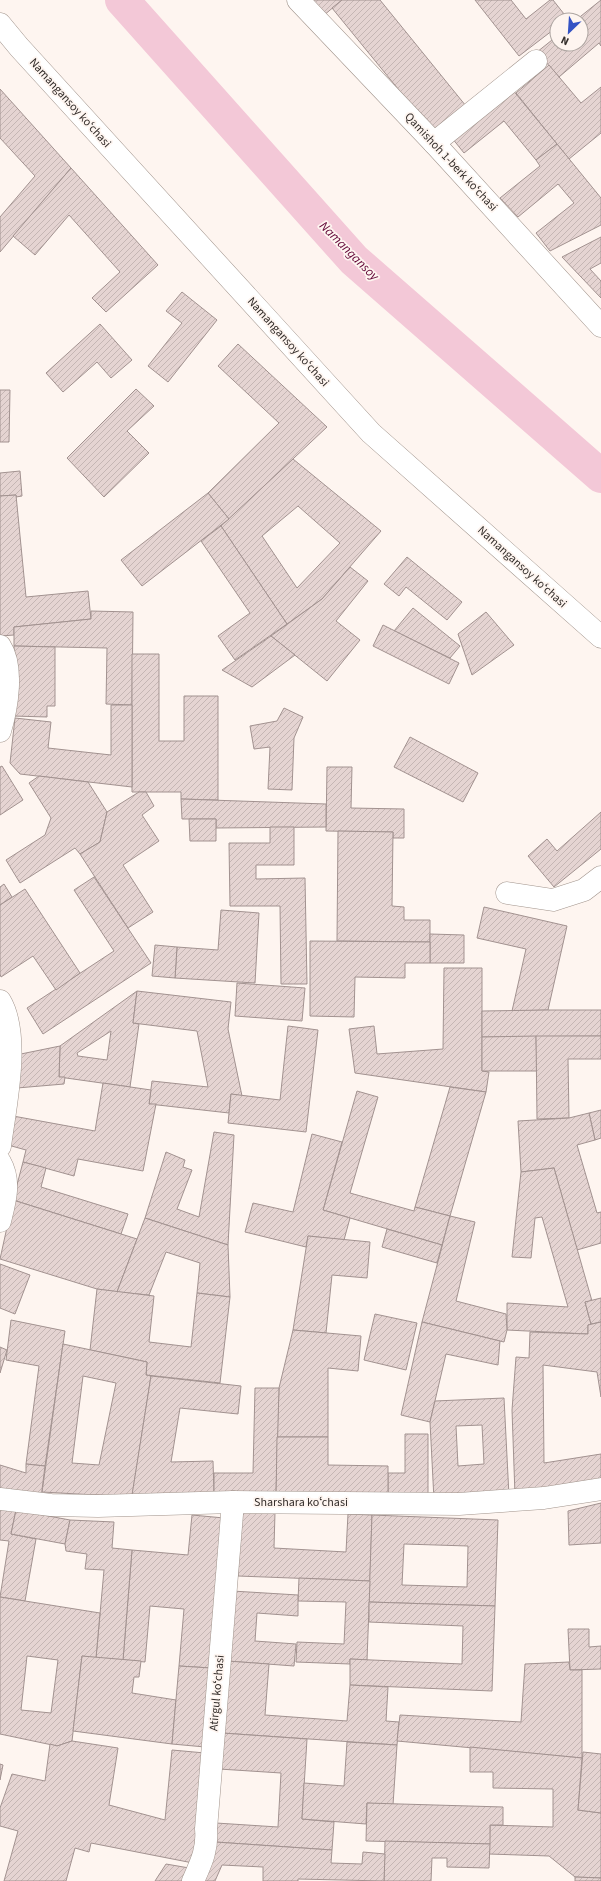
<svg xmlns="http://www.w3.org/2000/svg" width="601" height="1881" viewBox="0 0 601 1881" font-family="'Source Sans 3',sans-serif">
<defs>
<pattern id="building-hatch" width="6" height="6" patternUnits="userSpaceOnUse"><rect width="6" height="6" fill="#e5d4d2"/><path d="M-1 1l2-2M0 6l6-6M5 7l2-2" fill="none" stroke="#c5b6b4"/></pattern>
</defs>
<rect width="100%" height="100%" fill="#fef5f0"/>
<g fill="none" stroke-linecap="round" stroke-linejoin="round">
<path stroke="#f3c8d7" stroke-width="34" d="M122 0 354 260 601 476"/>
</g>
<g fill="url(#building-hatch)" stroke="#a29290" fill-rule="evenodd">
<path d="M310 0H342L323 16Z"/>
<path d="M342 0H380L466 106 434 133 332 8Z"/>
<path d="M475 0H511L526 19 550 0H553L568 19 557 20V27L519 56Z"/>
<path d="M601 0V46L599 43 559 77 537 52 557 36V44H581V20H576Z"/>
<path d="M549 65 581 103 601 87V133L569 159 516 93Z"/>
<path d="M0 89 71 168 0 252V217L35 176 0 138Z"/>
<path d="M512 89 557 144 536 160 504 121 464 153 452 138Z"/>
<path d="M557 144 601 198V225L550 251 536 233 574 203 558 184 518 217 500 198 540 166 536 160Z"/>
<path d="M71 168 158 265 106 312 92 298 120 272 69 215 35 255 13 236Z"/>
<path d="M601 237V263L590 269 601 281V298L562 257Z"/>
<path d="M182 292 217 320 168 382 148 366 182 323 166 311Z"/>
<path d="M100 324 132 360 111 378 97 362 63 392 46 373Z"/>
<path d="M238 344 327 427 229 519 208 493 279 423 218 366Z"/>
<path d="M136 389 154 406 127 431 149 453 104 497 67 458Z"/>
<path d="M0 390H10L9 442H0Z"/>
<path d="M293 459 381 531 322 599 287 624 221 526ZM298 506 340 543 297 588 262 536Z"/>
<path d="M20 471 22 496 16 497V495L0 496V473Z"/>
<path d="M208 493 229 519 142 586 121 560Z"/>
<path d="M16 495 26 597 88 591 91 619 14 627V635L0 636V496Z"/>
<path d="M221 526 287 624 235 660 218 636 250 613 201 541Z"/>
<path d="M407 557 462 602 447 620 406 587 399 596 384 584Z"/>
<path d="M350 567 368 581 336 621 360 640 327 681 271 636 322 599Z"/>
<path d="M413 608 460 646 450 658 394 631Z"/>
<path d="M91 611 133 612 132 705 106 704 107 648 14 646V627L91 619Z"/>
<path d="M486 612 514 645 472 675 458 634Z"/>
<path d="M383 625 459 663 449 684 373 646Z"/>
<path d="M271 636 295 655 252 687 222 670Z"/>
<path d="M14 646 55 647V706H47V717L13 716Z"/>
<path d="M132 654H159V741H184V696H218V800L181 799V792H132Z"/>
<path d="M111 705H132V787L20 774 10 763 15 718 51 722 48 748 111 755Z"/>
<path d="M284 708 303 717 294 738 292 790 268 789 270 747 254 749 250 726 277 721Z"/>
<path d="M410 737 478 773 463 802 394 767Z"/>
<path d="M2 766 23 800 0 815V767Z"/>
<path d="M327 767H352L351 808 404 809V838H393V832L326 831Z"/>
<path d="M39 776 88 782 107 812 100 842 80 854 75 848 20 883 6 860 45 835 51 818 29 783Z"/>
<path d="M139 792H146L154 806 142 815 159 841 123 865 153 912 128 928 80 854 100 842 107 812Z"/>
<path d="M181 799 326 804V827L216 828V819H182Z"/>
<path d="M601 812V849L554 887 528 856 547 839 557 851Z"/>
<path d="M189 819H216V841H190Z"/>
<path d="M270 827H294V865H256V879L305 878 307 984H281L280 906H230L229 843H270Z"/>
<path d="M338 831 393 832 392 906 404 907V920H430V942L337 941Z"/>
<path d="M94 877 151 963 43 1034 27 1008 114 951 74 890Z"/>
<path d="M4 884 12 897 0 905V887Z"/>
<path d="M25 889 80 973 56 990 33 956 1 977 0 974V905Z"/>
<path d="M484 907 567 926 548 1010 512 1011 526 949 477 938Z"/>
<path d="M221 910 259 913 255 983 175 978 177 947 218 950Z"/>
<path d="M430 934 464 935V963H430Z"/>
<path d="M310 941 430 942V963H405V978L355 977 354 1017 310 1016Z"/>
<path d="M155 945 177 947 175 978 152 976Z"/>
<path d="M444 968H482V1071L489 1072 486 1092 355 1073 349 1029 374 1026 377 1054 443 1049Z"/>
<path d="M237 983 305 988 302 1021 235 1016Z"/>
<path d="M137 991 133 1023 139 1024 130 1087 59 1077 60 1046ZM111 1031 107 1060 78 1056 77 1053Z"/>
<path d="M137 991 231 1002 228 1029 242 1096 231 1094 229 1113 149 1104 152 1081 208 1087 197 1031 133 1023Z"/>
<path d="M548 1010H601V1036L482 1037V1011Z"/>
<path d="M288 1026 318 1030 306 1132 228 1123 231 1094 280 1100Z"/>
<path d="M536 1036 537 1071H482V1037Z"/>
<path d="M536 1036H601V1059H568L569 1118 537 1119Z"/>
<path d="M60 1046 59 1077H65L64 1084 17 1088 16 1055Z"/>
<path d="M103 1083 151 1090 149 1104H156L143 1171 78 1159 74 1176 23 1162 26 1150 8 1145 13 1116 95 1131Z"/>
<path d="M450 1087 486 1092 450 1216 415 1207Z"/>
<path d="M357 1091 378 1097 350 1193 414 1211 415 1207 450 1216 442 1245 323 1210Z"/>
<path d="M601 1110V1138L595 1140 589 1113Z"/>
<path d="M589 1113 595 1140 577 1145 597 1213 601 1212V1243L577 1250 554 1168 521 1172 518 1121 569 1118Z"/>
<path d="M214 1132 234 1135 228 1245 145 1218 166 1152 185 1160 183 1167 192 1170 177 1209 199 1217Z"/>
<path d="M312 1134 342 1142 323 1210 350 1218 344 1240 308 1236 306 1247 245 1232 253 1203 293 1212Z"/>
<path d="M23 1162 46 1168 41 1187 128 1214 121 1234 13 1200Z"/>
<path d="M554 1168 592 1301 585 1302 591 1324 588 1325V1334L507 1330V1303L568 1307 542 1217 535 1218 531 1258 512 1257 521 1172Z"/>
<path d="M13 1200 137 1239 117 1292 97 1289 0 1259Z"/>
<path d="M450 1216 475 1222 456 1301 506 1314 507 1330 504 1342 422 1322Z"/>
<path d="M145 1218 228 1245 230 1297 197 1293 200 1263 166 1252 149 1295 117 1292Z"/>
<path d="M387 1229 442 1245 437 1263 382 1247Z"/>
<path d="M308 1236 370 1242 367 1278 332 1275 326 1333 293 1330Z"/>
<path d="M0 1264 30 1275 15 1314 0 1308Z"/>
<path d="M97 1289 154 1296 149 1342 191 1347 197 1293 230 1297 220 1383 146 1375 147 1362 90 1350Z"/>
<path d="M601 1298V1322L591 1324 585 1302Z"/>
<path d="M375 1314 417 1323 406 1370 364 1360Z"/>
<path d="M11 1320 65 1331 45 1466 26 1464 39 1366 6 1360Z"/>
<path d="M422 1322 500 1341 498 1365 446 1354 430 1422 401 1415Z"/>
<path d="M601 1322V1397L597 1372 543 1365 544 1463 601 1454V1483L515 1495 512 1410 516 1357 529 1358 530 1332 588 1334V1325Z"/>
<path d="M293 1330 361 1336 358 1371 328 1368V1437H277L279 1388Z"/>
<path d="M63 1344 147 1362 146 1375 151 1376 132 1497 42 1492ZM83 1376 116 1383 99 1465 72 1463Z"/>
<path d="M0 1347 7 1350 0 1373Z"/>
<path d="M151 1376 241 1386 238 1414 180 1408 171 1462 213 1461 214 1493 132 1495Z"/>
<path d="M255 1388H279L276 1494 214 1493V1473H253Z"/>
<path d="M504 1398 509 1496 434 1500 430 1422 435 1401ZM482 1425 484 1464 458 1466 456 1426Z"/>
<path d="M405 1434H428V1500H388V1473H405Z"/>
<path d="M277 1437H328V1465L388 1466V1500L276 1499Z"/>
<path d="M26 1464 45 1466 41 1498 0 1494V1465L26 1473Z"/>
<path d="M601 1503V1543L569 1545 568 1511Z"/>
<path d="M0 1507 16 1510 11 1534 36 1539 25 1601 0 1597 9 1541 0 1540Z"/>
<path d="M16 1510 70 1520 65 1544 11 1534Z"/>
<path d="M241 1511 275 1512 274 1548 346 1552 348 1514 372 1515 370 1581 238 1576Z"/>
<path d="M192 1515 224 1518 211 1668 179 1666 184 1609 150 1606 145 1662 123 1660 132 1550 188 1555Z"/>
<path d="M372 1515 498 1520 495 1606 369 1602ZM404 1544 468 1546 467 1587 402 1585Z"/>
<path d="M70 1520 114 1522 112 1548 132 1550 123 1660 96 1658 104 1570 85 1569 87 1554 66 1551 65 1544Z"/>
<path d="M299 1578 370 1581 367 1660 350 1659V1664L296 1662 297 1642 344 1644 346 1602 298 1601Z"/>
<path d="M232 1591 298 1595V1616L257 1613 255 1641 296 1644 294 1666 227 1661Z"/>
<path d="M0 1597 100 1613 96 1658 82 1656 72 1741 57 1746 0 1734ZM27 1656 58 1660 51 1713 21 1710Z"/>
<path d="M369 1602 495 1606 492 1691 350 1685V1659L462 1664 463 1626 369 1622Z"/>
<path d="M568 1629H589V1647L601 1646V1669L570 1670Z"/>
<path d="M82 1656 141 1661 139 1677H134L132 1693 176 1700 172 1744 73 1731Z"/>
<path d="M227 1661 269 1664 265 1715 347 1721 350 1685 388 1687 386 1721 399 1722 397 1745 222 1733Z"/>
<path d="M569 1662 570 1670H582V1758L397 1741 400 1715 521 1722 525 1664Z"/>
<path d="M179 1666 211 1668 205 1747 172 1744Z"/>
<path d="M222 1733 307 1739 302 1819 334 1822 332 1850 215 1842 216 1823 278 1827 281 1773 219 1769Z"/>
<path d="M72 1741 118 1748 109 1805 165 1820 172 1750 205 1753 193 1863 91 1843 89 1852 75 1848 66 1881H4L18 1831 0 1826V1808L12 1774 45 1781 50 1744 57 1746Z"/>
<path d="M347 1742 397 1745 393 1805 367 1803 366 1824 302 1819 304 1783 344 1786Z"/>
<path d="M470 1747 582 1758 578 1810 601 1813V1878L575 1877 549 1856 489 1854 490 1825 553 1827V1789L493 1788V1772H470Z"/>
<path d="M583 1752 601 1754V1813L578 1810Z"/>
<path d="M0 1764 3 1765 0 1780Z"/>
<path d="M367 1803 503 1807V1825H490V1844L366 1841Z"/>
<path d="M385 1841 490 1844 489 1868 447 1867V1858H432L431 1881H384Z"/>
<path d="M215 1842 332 1850 331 1863 362 1864 363 1852 385 1854 384 1881 298 1879V1881H263V1867L222 1865 215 1881H199Z"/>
<path d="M166 1864 195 1869 188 1881H155Z"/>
<path d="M575 1877 601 1878V1881H575Z"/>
</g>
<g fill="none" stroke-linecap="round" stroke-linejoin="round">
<defs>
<g id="minor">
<path d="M298 0 434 143 601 326"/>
<path d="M0 24 19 47 371 433 601 637"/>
<path d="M434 143 536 61"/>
<path d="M0 646C14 667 7 708 0 731"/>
<path d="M507 893 553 900 584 890 601 877"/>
<path d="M0 1001C21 1036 5 1107 0 1146"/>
<path d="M0 1162C11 1181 5 1201 0 1221"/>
<path d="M0 1499 51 1505 98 1506 233 1502 459 1504 544 1498 601 1489"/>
<path d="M193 1881C201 1863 208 1849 206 1829L233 1502"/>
</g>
</defs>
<use href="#minor" stroke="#a1948c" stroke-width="23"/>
<use href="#minor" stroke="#fff" stroke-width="22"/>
</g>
<g text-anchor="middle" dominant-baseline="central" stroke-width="3.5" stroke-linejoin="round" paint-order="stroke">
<g font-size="12" fill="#332d2a" stroke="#fef5f0">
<text transform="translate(70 103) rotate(48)">Namangansoy koʻchasi</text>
<text transform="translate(451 162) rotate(47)">Qamishoh 1-berk koʻchasi</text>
<text transform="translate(288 342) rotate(48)">Namangansoy koʻchasi</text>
<text transform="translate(522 567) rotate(42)">Namangansoy koʻchasi</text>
<text x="301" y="1502">Sharshara koʻchasi</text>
<text transform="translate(217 1693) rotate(-85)">Atirgul koʻchasi</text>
</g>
<g font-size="13" font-style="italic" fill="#600335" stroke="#fef5f0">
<text transform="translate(349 251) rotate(45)">Namangansoy</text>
</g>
</g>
<g transform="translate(569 32) rotate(205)"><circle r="19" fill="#fef5f0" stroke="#ada5a1"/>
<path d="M0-3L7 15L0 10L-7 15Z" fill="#3453c4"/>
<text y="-6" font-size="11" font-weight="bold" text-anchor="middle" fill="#332d2a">N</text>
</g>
</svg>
